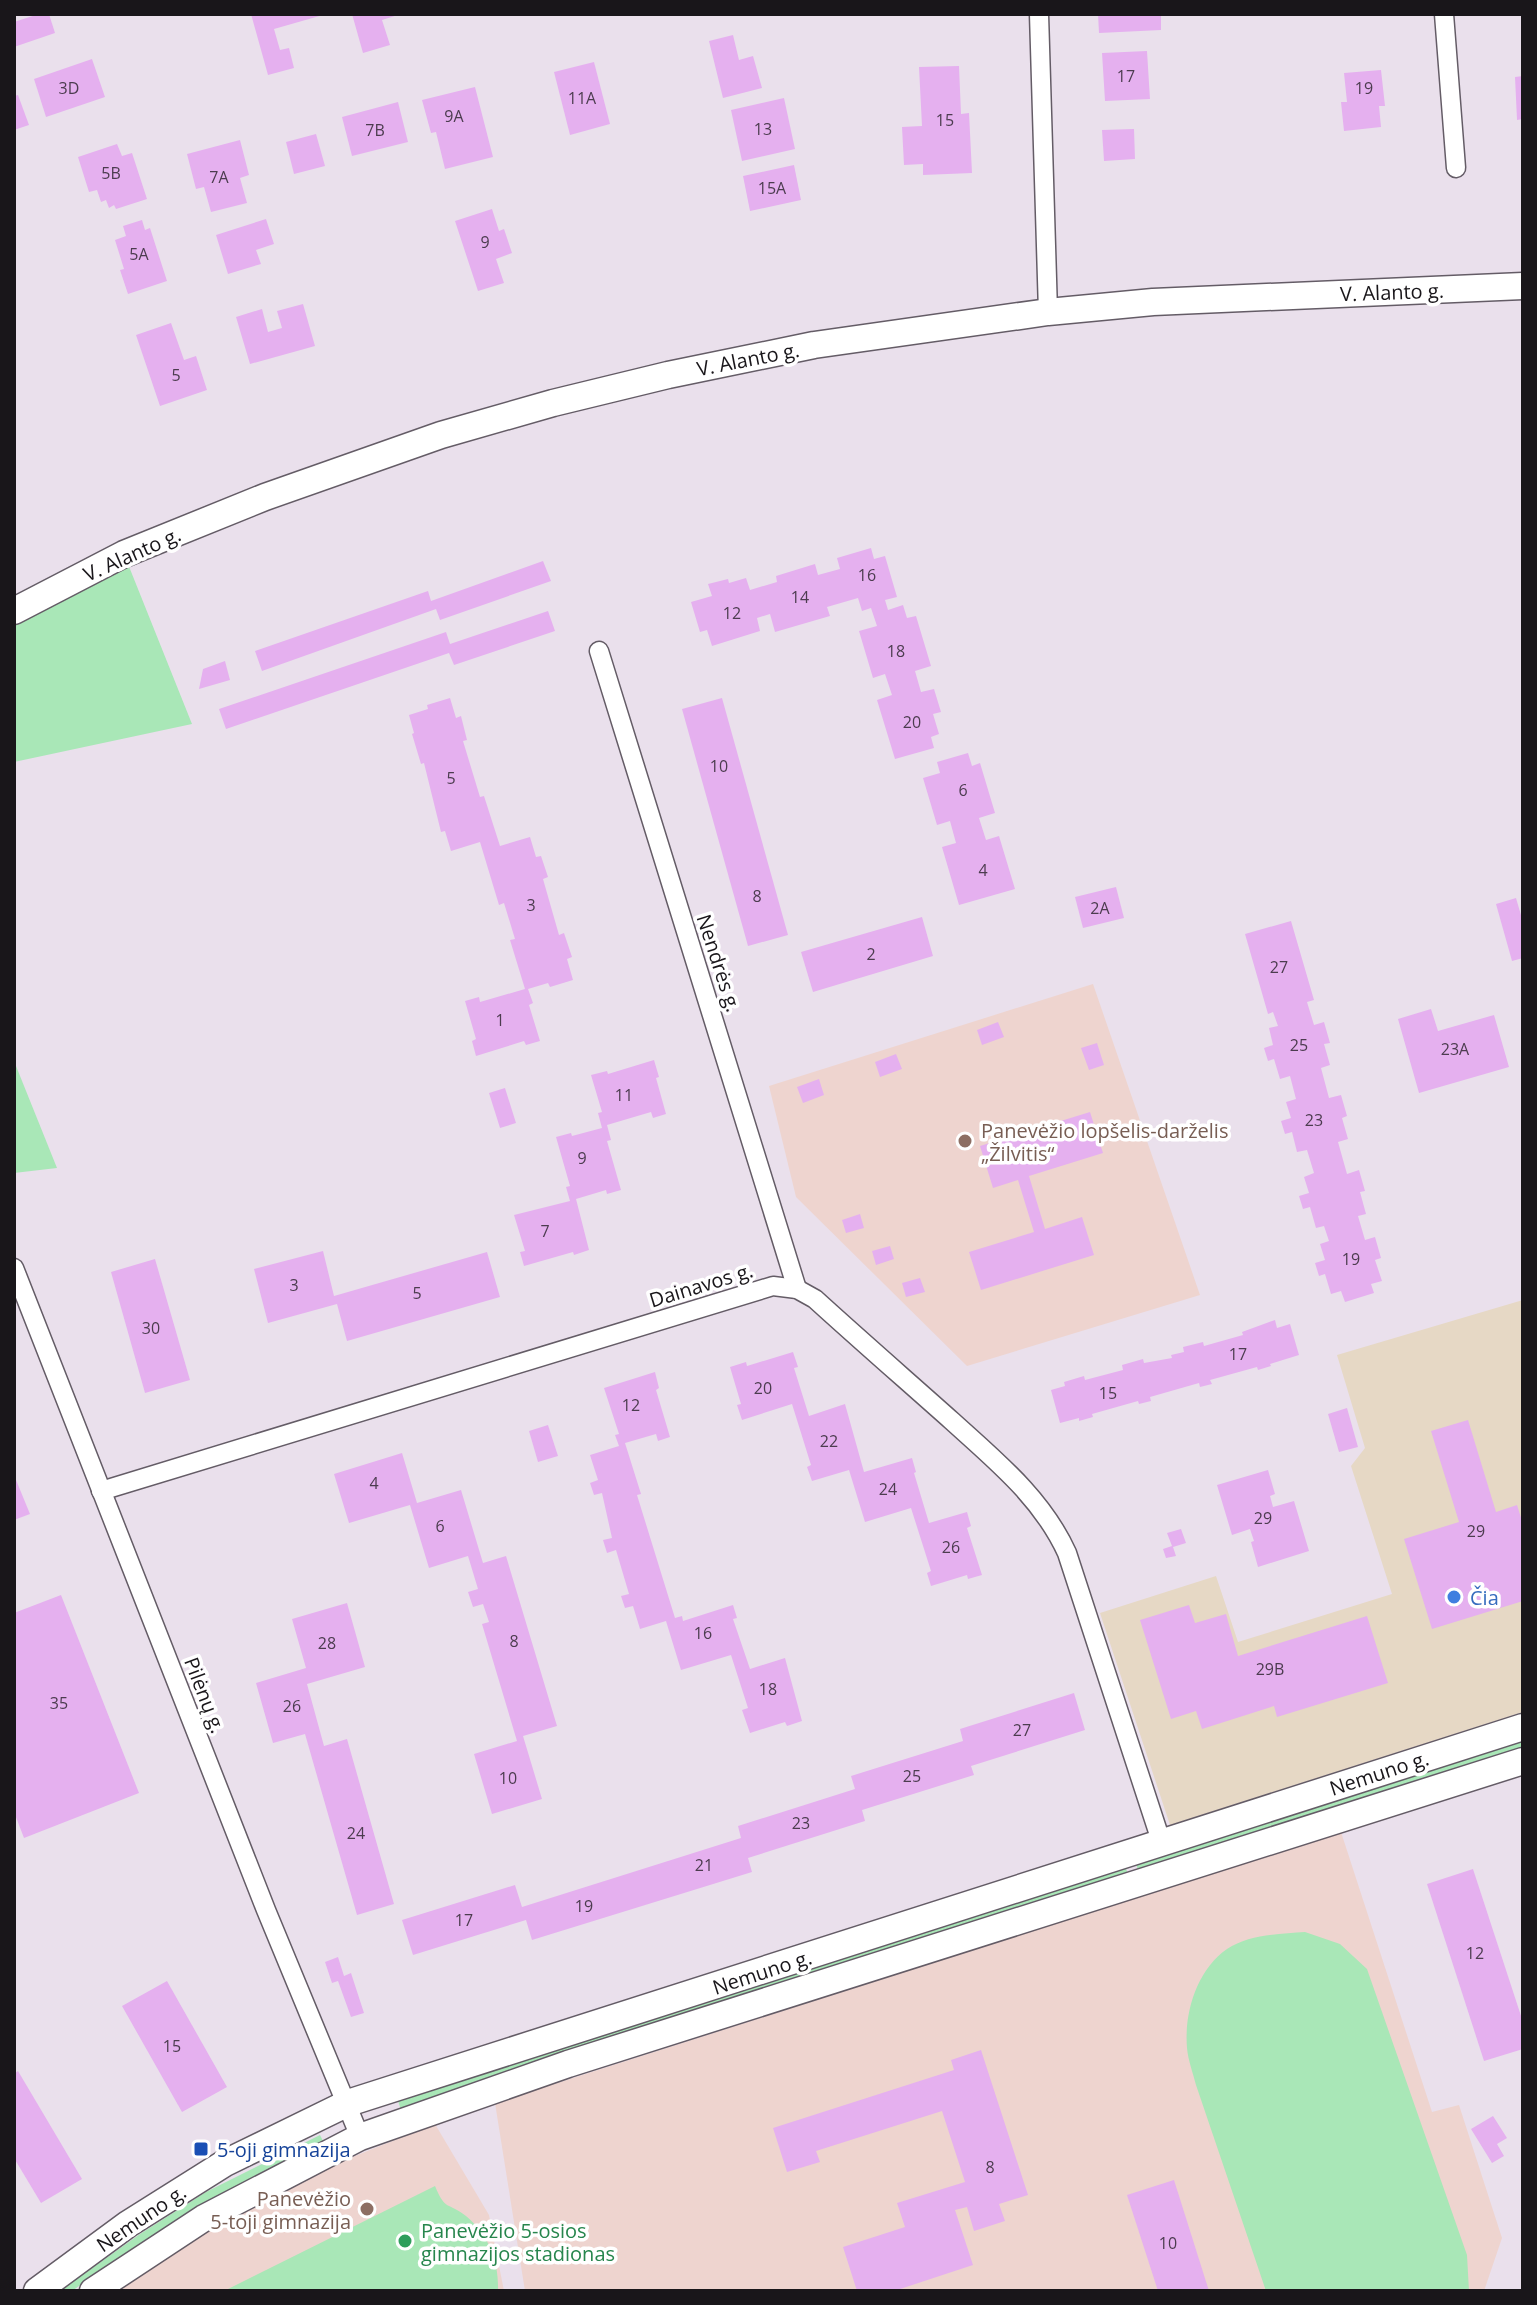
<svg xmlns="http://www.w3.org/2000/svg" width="1537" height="2305" viewBox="0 0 1537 2305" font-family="'Open Sans',sans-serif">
<rect width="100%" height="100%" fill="#eae0ec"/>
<path fill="#e6d8c5" d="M1523 1300V1712L1170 1825 1100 1613 1216 1576 1238 1642 1392 1594 1351 1466 1365 1448 1337 1355Z"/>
<g fill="#eed4cf">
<path d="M1093 984 1200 1295 967 1366 796 1197 769 1086Z"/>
<path d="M1341 1832 1432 2112 1459 2105 1502 2238 1484 2291H525L495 2103Z"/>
<path d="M435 2124 489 2215 504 2291H115L198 2237 259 2203 340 2162Z"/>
</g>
<g fill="#a9e7b7">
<path d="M124 554 192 724 14 762V611Z"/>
<path d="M14 1061 57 1168 14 1173Z"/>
<path d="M1523 1739V1749L1139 1872 1135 1862Z"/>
<path d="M1125 1865 1128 1875 401 2110 398 2101Z"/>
<path d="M1305 1932 1340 1944 1367 1969 1467 2255 1469 2291H1266L1196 2085C1193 2073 1188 2060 1187 2048 1184 2012 1197 1970 1227 1949 1249 1934 1280 1934 1305 1932Z"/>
<path d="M320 2135 324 2143C236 2186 152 2234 72 2291H60L140 2234 206 2192Z"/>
<path d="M435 2186C446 2212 447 2201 466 2216 489 2235 499 2262 498 2291H224Z"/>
</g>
<g fill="#e5b0ef">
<path d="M39 14H49L55 33 14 47V22Z"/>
<path d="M251 14H323V15L274 29 280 50 289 48 294 68 268 75Z"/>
<path d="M352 14H401L382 20 390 45 363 53Z"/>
<path d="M1098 14H1161V30L1099 33Z"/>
<path d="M733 35 739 60 753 56 762 88 723 98 709 41Z"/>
<path d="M1147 51 1150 99 1105 101 1102 53Z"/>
<path d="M92 59 105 97 46 117 34 79Z"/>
<path d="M594 62 610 124 570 135 554 72Z"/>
<path d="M959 66 961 114 969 113 972 173 923 175V164L904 165 902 127 922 126 919 67Z"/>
<path d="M1381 70 1385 106H1379L1381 127 1344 131 1341 102H1347L1344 73Z"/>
<path d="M1523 76V119L1517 120 1515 77Z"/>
<path d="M475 87 493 157 445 169 436 132 431 133 422 100Z"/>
<path d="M18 95 29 125 14 130V96Z"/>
<path d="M784 98 795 149 742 161 731 110Z"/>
<path d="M398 102 408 142 352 156 342 117Z"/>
<path d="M1134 129 1135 159 1104 161 1102 130Z"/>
<path d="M316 134 325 166 294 174 286 142Z"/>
<path d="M240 140 249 175 240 178 247 203 211 212 204 187 196 189 187 154Z"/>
<path d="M117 144 122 156 132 153 147 199 116 209 114 205 109 208 106 200 101 202 97 190 89 192 78 157Z"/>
<path d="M794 165 801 200 750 211 743 176Z"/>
<path d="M492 209 499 231 504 229 512 253 496 259 504 283 478 291 455 221Z"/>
<path d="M266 219 274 244 256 250 261 264 228 274 216 235Z"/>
<path d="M142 220 145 230 150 228 167 281 128 294 120 270 124 269 115 240 126 236 123 226Z"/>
<path d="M303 304 315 346 250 364 236 317 262 309 268 332 282 328 277 311Z"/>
<path d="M171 323 184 360 196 356 207 390 160 406 136 335Z"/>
<path d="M871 548 874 559 885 556 897 597 885 600 888 610 903 605 907 618 916 616 931 666 915 671 921 692 934 689 941 712 933 714 939 734 931 737 934 748 895 759 877 700 892 695 885 674 873 678 859 631 877 626 871 608 862 611 858 598 827 607 830 616 775 632 770 614 757 618 760 631 712 646 707 630 700 632 691 602 712 596 708 584 728 579 729 583 746 578 750 590 777 582 776 576 815 564 818 575 840 569 837 558Z"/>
<path d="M543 561 551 581 440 620 436 609 262 671 255 651 428 591 431 601Z"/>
<path d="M548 611 555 631 454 665 449 653 226 729 219 709 446 632 450 644Z"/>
<path d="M225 661 230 680 199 689 203 669Z"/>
<path d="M450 698 456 718 461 716 467 740 463 741 480 797 484 796 500 846 530 837 536 857 541 856 548 877 543 879 559 935 564 933 572 957 567 959 573 980 550 987 548 983 528 989 533 1003 529 1005 540 1041 526 1045 524 1041 476 1056 472 1041 476 1039 465 1001 479 997 480 1002 525 989 510 940 515 939 504 903 499 905 480 842 451 851 445 831 441 832 424 763 421 764 412 734 414 733 409 715 428 709 427 705Z"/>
<path d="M722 698 788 935 748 946 682 709Z"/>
<path d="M968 753 972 766 980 763 995 813 979 818 986 840 999 836 1015 889 959 905 942 847 956 843 950 821 937 825 923 778 940 773 937 762Z"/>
<path d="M1116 887 1124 918 1083 928 1075 897Z"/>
<path d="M1516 898 1523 922V958L1512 961 1496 904Z"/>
<path d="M922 917 933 956 813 992 801 952Z"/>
<path d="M1291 921 1314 1000 1307 1002 1314 1025 1324 1022 1330 1043 1324 1044 1330 1065 1321 1068 1329 1098 1341 1095 1347 1116 1342 1118 1348 1139 1338 1142 1347 1174 1359 1170 1365 1191 1360 1192 1366 1214 1358 1216 1365 1240 1375 1237 1381 1258 1375 1260 1382 1281 1371 1284 1374 1293 1345 1302 1341 1291 1331 1294 1325 1274 1319 1276 1315 1263 1325 1260 1320 1244 1329 1241 1324 1226 1316 1228 1310 1207 1303 1209 1299 1196 1309 1193 1304 1177 1314 1173 1307 1150 1297 1152 1292 1132 1285 1134 1281 1121 1291 1118 1286 1102 1296 1099 1290 1076 1280 1079 1274 1059 1268 1061 1264 1048 1273 1045 1269 1028 1278 1026 1273 1012 1268 1014 1245 934Z"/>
<path d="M1431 1009 1438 1031 1494 1015 1509 1067 1419 1093 1398 1019Z"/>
<path d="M998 1022 1004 1037 982 1045 977 1030Z"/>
<path d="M1097 1043 1104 1065 1089 1070 1081 1048Z"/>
<path d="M896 1054 902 1069 880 1077 875 1062Z"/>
<path d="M654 1060 659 1077 656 1078 666 1114 653 1118 651 1112 607 1125 611 1140 607 1141 621 1190 607 1194 606 1190 576 1199 589 1250 574 1255 573 1252 524 1266 520 1252 525 1251 514 1215 570 1201 566 1187 570 1186 556 1137 571 1133 572 1136 602 1128 598 1113 602 1112 591 1075 607 1071 608 1074Z"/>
<path d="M819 1079 824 1095 803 1103 797 1087Z"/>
<path d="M505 1088 516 1123 500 1128 489 1093Z"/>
<path d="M1090 1112 1103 1153 1029 1176 1045 1229 1082 1217 1094 1255 981 1290 969 1252 1034 1232 1018 1180 993 1188 980 1146Z"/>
<path d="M860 1214 864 1228 846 1233 842 1220Z"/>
<path d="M890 1246 894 1259 876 1265 872 1251Z"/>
<path d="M323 1251 334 1296 487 1252 500 1297 347 1341 337 1304 268 1323 254 1269Z"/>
<path d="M155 1259 190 1380 145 1393 111 1272Z"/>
<path d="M920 1278 925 1292 906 1297 902 1283Z"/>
<path d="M1275 1320 1277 1328 1290 1324 1299 1355 1270 1364 1271 1366 1258 1370 1257 1367 1210 1380 1212 1384 1200 1387 1199 1383 1150 1397 1151 1401 1139 1404 1138 1401 1092 1414 1093 1417 1079 1421V1418L1060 1423 1051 1390 1065 1386 1064 1382 1084 1376 1085 1380 1123 1370 1122 1365 1143 1359 1144 1363 1172 1358 1171 1355 1184 1352 1183 1347 1203 1342 1204 1346 1243 1335 1242 1332Z"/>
<path d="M793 1352 798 1367 794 1368 809 1416 845 1404 864 1472 912 1458 916 1472 914 1473 929 1523 967 1512 971 1526 967 1528 982 1575 968 1579 967 1575 931 1586 927 1573 931 1571 911 1508 865 1522 849 1470 812 1481 807 1467 811 1465 792 1404 742 1420 737 1405 741 1404 730 1367 746 1362 747 1366Z"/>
<path d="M655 1372 659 1388 656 1390 670 1437 658 1441 656 1434 625 1443 641 1494 637 1495 675 1618 682 1616 683 1621 733 1605 737 1618 733 1619 750 1669 785 1658 802 1721 787 1726 785 1722 750 1733 742 1710 748 1708 731 1655 681 1670 666 1621 640 1629 633 1606 625 1608 621 1596 629 1594 616 1550 607 1553 603 1540 612 1538 602 1493 594 1495 590 1483 598 1480 590 1455 619 1446 615 1435 619 1434 604 1388Z"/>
<path d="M1347 1408 1358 1447 1339 1452 1328 1414Z"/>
<path d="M1468 1420 1496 1512 1517 1505 1523 1524V1601L1432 1629 1404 1539 1459 1522 1431 1431Z"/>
<path d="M548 1425 558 1456 538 1462 529 1431Z"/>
<path d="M402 1453 417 1503 461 1490 483 1563 506 1556 557 1726 523 1736 542 1799 492 1814 474 1754 517 1741 482 1624 489 1622 483 1604 473 1607 468 1592 478 1589 468 1556 429 1568 410 1505 349 1523 334 1474Z"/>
<path d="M1268 1470 1275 1494 1270 1496 1273 1507 1294 1501 1309 1551 1258 1567 1251 1542 1254 1541 1250 1529 1232 1535 1217 1485Z"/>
<path d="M14 1475 30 1514 14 1520Z"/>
<path d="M1181 1529 1186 1543 1173 1547 1176 1556 1166 1558 1163 1549 1172 1546 1167 1533Z"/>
<path d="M61 1595 139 1793 24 1838 14 1812V1613Z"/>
<path d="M347 1603 365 1667 307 1684 324 1746 347 1739 394 1904 357 1915 305 1734 273 1743 256 1683 306 1668 292 1619Z"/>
<path d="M1189 1605 1195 1623 1226 1614 1238 1656 1367 1616 1388 1683 1277 1717 1274 1706 1202 1729 1196 1711 1171 1719 1140 1620Z"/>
<path d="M1074 1693 1085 1730 971 1766 974 1775 862 1810 865 1821 748 1858 752 1872 532 1940 526 1920 413 1955 402 1920 515 1885 522 1907 741 1838 738 1826 855 1789 851 1776 963 1741 960 1729Z"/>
<path d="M1473 1869 1523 2022V2049L1484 2061 1427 1884Z"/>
<path d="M338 1957 344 1976 351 1973 364 2013 351 2017 338 1981 332 1983 325 1962Z"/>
<path d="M167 1981 227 2087 182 2112 122 2006Z"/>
<path d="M981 2050 1028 2195 999 2204 1005 2221 974 2231 967 2207 955 2210 973 2265 894 2291H857L843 2247 905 2227 897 2203 965 2182 942 2111 816 2151 820 2162 787 2172 773 2128 954 2070 951 2060Z"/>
<path d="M18 2071 82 2179 41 2203 14 2158V2074Z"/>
<path d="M1493 2116 1507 2138 1497 2144 1504 2156 1492 2163 1471 2129Z"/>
<path d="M1174 2180 1209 2291H1158L1127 2195Z"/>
</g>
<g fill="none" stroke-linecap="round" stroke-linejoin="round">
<defs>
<g id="minor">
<path d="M1039 14 1048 312"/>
<path d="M1444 14 1456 168"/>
<path d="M599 651 797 1289"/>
<path d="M14 1268 266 1910 360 2137"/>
<path d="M101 1491 773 1286 797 1289 815 1299C860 1340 906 1380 952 1421 996 1461 1042 1498 1067 1553L1161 1841"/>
</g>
<g id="secondary">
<path d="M14 611 124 554 265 497 441 435 553 403 668 375 814 345 1048 312 1153 302 1523 286"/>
<path d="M37 2291 128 2224 225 2163 348 2103 1523 1727"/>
<path d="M93 2291 204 2218 360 2137 568 2064 1523 1761"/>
</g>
</defs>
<use href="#minor" stroke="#645c66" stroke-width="21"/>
<use href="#secondary" stroke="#645c66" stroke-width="29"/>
<use href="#minor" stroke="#fff" stroke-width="18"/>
<use href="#secondary" stroke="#fff" stroke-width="26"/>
</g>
<g fill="#8d6e63" stroke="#fff" stroke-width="3">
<circle cx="965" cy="1141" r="8"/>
<circle cx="367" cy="2209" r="8"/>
</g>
<circle fill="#3f7fe0" stroke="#fff" stroke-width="3" cx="1454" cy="1597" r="8"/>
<rect fill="#1a4fb4" stroke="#fff" stroke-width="3" x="193" y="2141" width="16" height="16" rx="4"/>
<circle fill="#2e9e5b" stroke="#fff" stroke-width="3" cx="405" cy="2241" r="8"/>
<g text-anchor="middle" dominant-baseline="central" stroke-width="7" stroke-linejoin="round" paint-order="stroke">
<g font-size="16" fill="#4c3c4f">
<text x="1126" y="76">17</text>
<text x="69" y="88">3D</text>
<text x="1364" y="88">19</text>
<text x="582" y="98">11A</text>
<text x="454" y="116">9A</text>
<text x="945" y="120">15</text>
<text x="763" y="129">13</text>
<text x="375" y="130">7B</text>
<text x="111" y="173">5B</text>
<text x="219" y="177">7A</text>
<text x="772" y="188">15A</text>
<text x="485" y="242">9</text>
<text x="139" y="254">5A</text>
<text x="176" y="375">5</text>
<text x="867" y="575">16</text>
<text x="800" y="597">14</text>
<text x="732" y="613">12</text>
<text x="896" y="651">18</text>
<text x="912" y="722">20</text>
<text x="719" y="766">10</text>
<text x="451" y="778">5</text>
<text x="963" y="790">6</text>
<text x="983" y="870">4</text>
<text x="757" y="896">8</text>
<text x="531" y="905">3</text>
<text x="1100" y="908">2A</text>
<text x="871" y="954">2</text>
<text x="1279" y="967">27</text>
<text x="500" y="1020">1</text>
<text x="1299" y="1045">25</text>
<text x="1455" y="1049">23A</text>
<text x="624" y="1095">11</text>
<text x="1314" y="1120">23</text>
<text x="582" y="1158">9</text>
<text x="545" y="1231">7</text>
<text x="1351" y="1259">19</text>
<text x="294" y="1285">3</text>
<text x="417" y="1293">5</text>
<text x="151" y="1328">30</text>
<text x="1238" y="1354">17</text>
<text x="763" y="1388">20</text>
<text x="1108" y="1393">15</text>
<text x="631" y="1405">12</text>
<text x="829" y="1441">22</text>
<text x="374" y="1483">4</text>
<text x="888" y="1489">24</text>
<text x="1263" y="1518">29</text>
<text x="440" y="1526">6</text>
<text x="1476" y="1531">29</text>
<text x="951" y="1547">26</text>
<text x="703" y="1633">16</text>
<text x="514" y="1641">8</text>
<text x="327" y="1643">28</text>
<text x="1270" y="1669">29B</text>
<text x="768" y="1689">18</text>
<text x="59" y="1703">35</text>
<text x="292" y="1706">26</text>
<text x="1022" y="1730">27</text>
<text x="912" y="1776">25</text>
<text x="508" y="1778">10</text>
<text x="801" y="1823">23</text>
<text x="356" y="1833">24</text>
<text x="704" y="1865">21</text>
<text x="584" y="1906">19</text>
<text x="464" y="1920">17</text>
<text x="1475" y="1953">12</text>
<text x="172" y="2046">15</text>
<text x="990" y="2167">8</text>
<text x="1168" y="2243">10</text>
</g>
<g font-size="20" fill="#19161a" stroke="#fff">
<text transform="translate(1392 292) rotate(-2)">V. Alanto g.</text>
<text transform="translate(748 359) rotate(-11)">V. Alanto g.</text>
<text transform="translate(132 554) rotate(-24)">V. Alanto g.</text>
<text transform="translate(719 963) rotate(72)">Nendrės g.</text>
<text transform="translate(701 1285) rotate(-17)">Dainavos g.</text>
<text transform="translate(205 1695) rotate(69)">Pilėnų g.</text>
<text transform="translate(1379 1773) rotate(-18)">Nemuno g.</text>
<text transform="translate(762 1972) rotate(-18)">Nemuno g.</text>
<text transform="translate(141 2218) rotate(-34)">Nemuno g.</text>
</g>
<g font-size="20" fill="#785e54" stroke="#fff" text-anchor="start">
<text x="981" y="1130">Panevėžio lopšelis-darželis<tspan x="981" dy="23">„Žilvitis“</tspan></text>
<text x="351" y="2198" text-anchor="end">Panevėžio<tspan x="351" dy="23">5-toji gimnazija</tspan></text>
</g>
<g font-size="20" fill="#366cbe" stroke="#fff" text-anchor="start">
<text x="1470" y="1597">Čia</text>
</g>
<g font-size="20" fill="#164399" stroke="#fff" text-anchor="start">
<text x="217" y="2149">5-oji gimnazija</text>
</g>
<g font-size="20" fill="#27864d" stroke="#fff" text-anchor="start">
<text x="421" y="2230">Panevėžio 5-osios<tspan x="421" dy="23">gimnazijos stadionas</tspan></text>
</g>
</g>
<rect width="1537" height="2305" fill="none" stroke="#19161a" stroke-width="32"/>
</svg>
